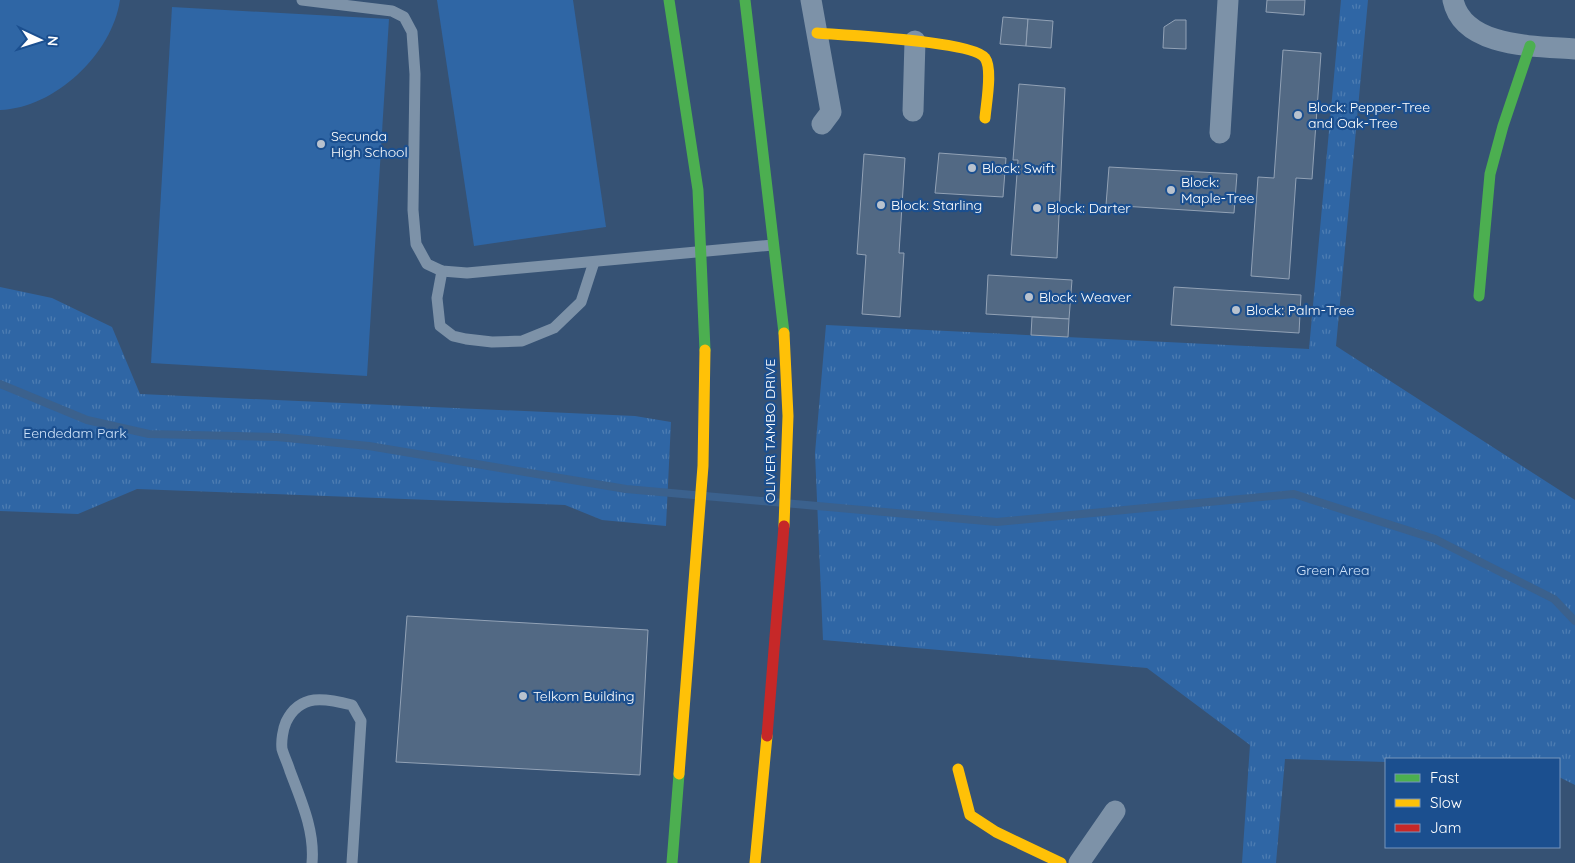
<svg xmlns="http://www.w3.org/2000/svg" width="1575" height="863" viewBox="0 0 1575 863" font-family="Quicksand,sans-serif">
<defs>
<pattern id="park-tufts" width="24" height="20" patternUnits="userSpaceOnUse" patternTransform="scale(1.25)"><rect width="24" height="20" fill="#2f66a5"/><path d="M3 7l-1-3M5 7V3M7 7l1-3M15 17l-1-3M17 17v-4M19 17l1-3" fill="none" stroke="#4e7db2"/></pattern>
</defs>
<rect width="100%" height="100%" fill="#365274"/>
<g fill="url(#park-tufts)">
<path d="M1341 0H1368L1336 346 1575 500V785L1559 777V759H1386V762L1285 759 1276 863H1242L1250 745 1147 668 823 640 815 453 826 325 1309 349Z"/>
<path d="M0 287 52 298 112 327 140 394 635 416 671 422 666 526 602 520 565 505 137 489 78 514 0 511Z"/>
</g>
<g fill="#2f66a5">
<path d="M0 0H120C112 54 55 108 0 110Z"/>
<path d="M437 0H573L606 227 474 246Z"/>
<path d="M172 7 389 19 367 376 151 363Z"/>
</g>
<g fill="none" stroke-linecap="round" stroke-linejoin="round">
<path stroke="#3b618d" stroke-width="8" d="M0 384 87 420 149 434 277 437 369 446 626 489 997 522 1294 494 1435 539 1554 599 1575 621"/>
</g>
<g fill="#526984" stroke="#92a2b6">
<path d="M1267 0H1305L1304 15 1266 12Z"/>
<path d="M1003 17 1028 19 1026 46 1000 44Z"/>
<path d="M1028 19 1053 21 1051 48 1026 46Z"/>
<path d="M1175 20H1186V49L1163 48 1164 27Z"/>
<path d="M1283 50 1321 53 1312 179 1296 178 1289 279 1251 276 1258 177 1274 178Z"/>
<path d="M1019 84 1065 88 1057 258 1011 255 1018 160H1013Z"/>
<path d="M939 153 1006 158 1003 197 935 193Z"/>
<path d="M864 154 905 158 899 253H904L900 317 862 314 866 255 857 254Z"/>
<path d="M1109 167 1237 174 1234 213 1106 205Z"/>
<path d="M988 275 1072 280 1069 319 986 314Z"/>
<path d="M1174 287 1301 295 1299 333 1171 325Z"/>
<path d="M1032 317 1069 319 1068 337 1031 335Z"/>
<path d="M407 616 648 630 640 775 396 762Z"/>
</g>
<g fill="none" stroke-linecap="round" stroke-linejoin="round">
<g stroke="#7d92a8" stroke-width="11">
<path d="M302 0 392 11 404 17 412 32 415 74 413 210 416 244 427 264 442 271 467 273 773 245"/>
<path d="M442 271 437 298 440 326 453 336 466 339 492 342 522 341 554 328 581 302 594 262"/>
<path d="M312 863C315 831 301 800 290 771 288 764 284 756 282 749 281 741 283 729 286 722 300 693 325 698 352 705L361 721 352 863"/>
</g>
<g stroke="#7d92a8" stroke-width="21">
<path d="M811 0 831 112 822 124"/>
<path d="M1453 0C1463 48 1536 46 1575 49"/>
<path d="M913 111 915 41"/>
<path d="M1220 133 1228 0"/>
<path d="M1079 863 1115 811"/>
</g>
<g stroke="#4caf50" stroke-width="11">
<path d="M669 0 698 190 705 350"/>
<path d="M745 0 784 333"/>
<path d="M1479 296 1490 174 1503 126 1530 46"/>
<path d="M672 863 679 774"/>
</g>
<g stroke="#ffc107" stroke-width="11">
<path d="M817 33C843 35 974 41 985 58 993 69 986 104 985 118"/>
<path d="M784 526 788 416 784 333"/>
<path d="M958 769 970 815 996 832 1061 863"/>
<path d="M679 774 703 466 705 350"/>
<path d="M755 863 767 736"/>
</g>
<path stroke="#c62828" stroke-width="11" d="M767 736 784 526"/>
</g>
<g fill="#b9c2ce" stroke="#1b4f8f" stroke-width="2">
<circle cx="1298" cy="115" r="5"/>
<circle cx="321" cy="144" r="5"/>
<circle cx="972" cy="168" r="5"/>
<circle cx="1171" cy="190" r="5"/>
<circle cx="881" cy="205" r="5"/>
<circle cx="1037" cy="208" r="5"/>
<circle cx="1029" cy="297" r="5"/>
<circle cx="1236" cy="310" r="5"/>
<circle cx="523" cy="696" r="5"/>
</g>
<g text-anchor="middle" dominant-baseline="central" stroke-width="4.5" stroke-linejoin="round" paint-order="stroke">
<g font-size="14" fill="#fff" stroke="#1b4f8f" text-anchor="start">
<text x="1308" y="107">Block: Pepper-Tree<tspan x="1308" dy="16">and Oak-Tree</tspan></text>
<text x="331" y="136">Secunda<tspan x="331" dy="16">High School</tspan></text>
<text x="982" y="168">Block: Swift</text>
<text x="1181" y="182">Block:<tspan x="1181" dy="16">Maple-Tree</tspan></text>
<text x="891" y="205">Block: Starling</text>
<text x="1047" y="208">Block: Darter</text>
<text x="1039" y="297">Block: Weaver</text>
<text x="1246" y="310">Block: Palm-Tree</text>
<text x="533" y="696">Telkom Building</text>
</g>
<g font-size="14" fill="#fff" stroke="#1b4f8f">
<text transform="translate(770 431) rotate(-90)">OLIVER TAMBO DRIVE</text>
</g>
<g font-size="14" fill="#cfe3fa" stroke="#1b4f8f">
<text x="75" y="433">Eendedam Park</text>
<text x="1333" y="570">Green Area</text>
</g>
</g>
<rect x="1385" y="758" width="175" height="90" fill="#1b4f8f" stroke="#7695bc"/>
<rect x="1395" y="774" width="25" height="8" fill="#4caf50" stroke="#7695bc"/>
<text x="1430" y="783" font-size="15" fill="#ffffff">Fast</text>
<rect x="1395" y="799" width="25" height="8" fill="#ffc107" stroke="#7695bc"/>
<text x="1430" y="808" font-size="15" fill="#ffffff">Slow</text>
<rect x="1395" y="824" width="25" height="8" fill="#c62828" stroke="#7695bc"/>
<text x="1430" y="833" font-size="15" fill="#ffffff">Jam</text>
<g transform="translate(40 40) rotate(94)" stroke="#1b4f8f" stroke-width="4" paint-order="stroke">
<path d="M0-4L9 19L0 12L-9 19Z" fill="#ffffff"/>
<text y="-8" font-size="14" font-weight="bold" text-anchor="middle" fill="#ffffff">N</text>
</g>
</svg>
